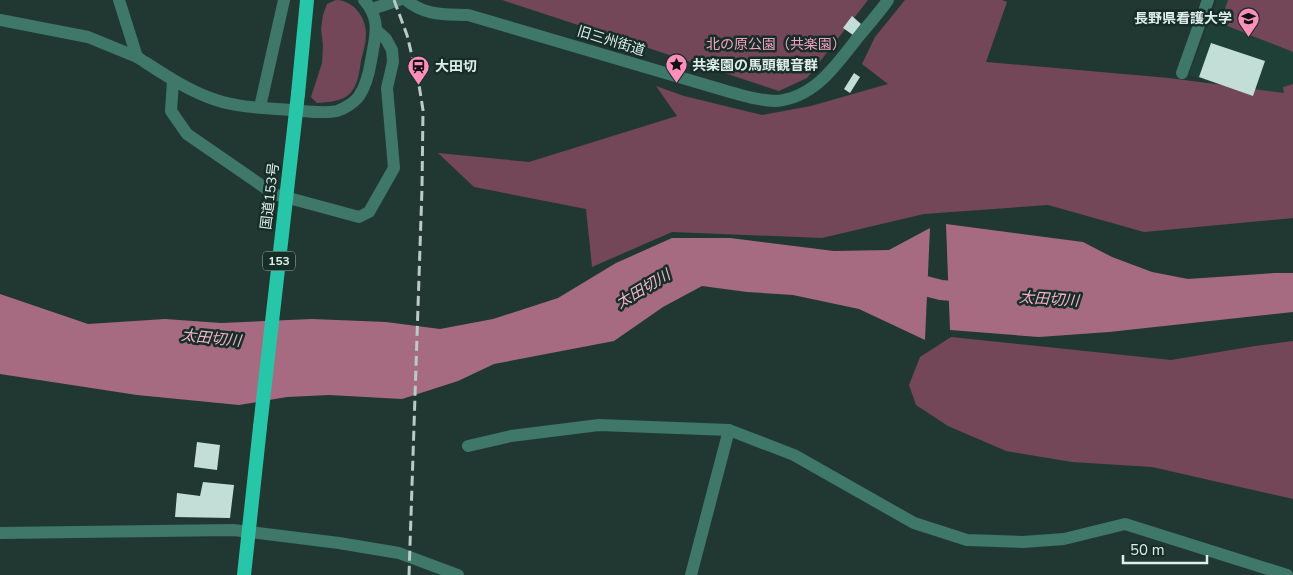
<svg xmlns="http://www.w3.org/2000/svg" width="1293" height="575" viewBox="0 0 1293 575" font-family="'Nunito Sans','Noto Sans JP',sans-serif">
<rect width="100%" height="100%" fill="#213832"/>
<path fill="#1f4037" d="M1217 0H1293V109L1258 102 1189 75Z"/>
<g fill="#734758">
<path d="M336 0C353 0 366 17 366 34 366 43 363 52 361 61 359 73 358 88 347 96 338 102 327 102 317 103L311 97 322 63 323 45 321 29 323 15 327 4Z"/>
<path d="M502 0H868L807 78 779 91Z"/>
<path d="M905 0H1002L1007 2 986 62 1169 78 1284 93 1283 87 1293 84V218L1144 232 1048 205 924 214 822 238 672 232 592 267 586 209 474 187 438 153 529 162 677 116 656 86 684 96 762 115 811 106 888 84 862 64 875 37Z"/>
<path d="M1228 0H1293V52L1220 23Z"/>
<path d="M951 337 1171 360 1255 346 1293 341V499L1152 467 1072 462 1006 451 948 426 916 405 909 385 920 357Z"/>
</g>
<g fill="#a66b81">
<path d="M946 224 1083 242 1112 257 1152 272 1188 279 1275 273H1293V312L1109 332 1039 337 950 330Z"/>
<path d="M930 228 925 340 859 309 793 295 747 292 702 286 663 307 614 341 494 364 458 381 402 399 329 395 287 397 239 405 137 395 0 374V294L88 324 165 319 221 323 312 319 386 322 440 329 493 319 558 298 616 263 672 238H730L834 251 889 250Z"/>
</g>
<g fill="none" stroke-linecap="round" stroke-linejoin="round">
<path stroke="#a66b81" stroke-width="20" d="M902 280 941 290 974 293"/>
</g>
<g fill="#c2ded6">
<path d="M852 16 861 24 853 35 843 28Z"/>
<path d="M1211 43 1265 61 1253 96 1199 77Z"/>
<path d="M854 73 860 77 850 93 844 89Z"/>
<path d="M197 442 220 445 217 470 194 467Z"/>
<path d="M203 482 234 485 230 518 175 517 177 493 200 496Z"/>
</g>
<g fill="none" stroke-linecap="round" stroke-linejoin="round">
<g stroke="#3f7769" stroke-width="12">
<path d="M119 0 137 57"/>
<path d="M406 0C425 16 444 14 468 15L730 92C745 96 760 101 776 101 815 98 837 64 859 36 869 24 879 13 888 0"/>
<path d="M372 9 399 0"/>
<path d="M0 20 88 37 137 57"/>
<path d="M1182 73 1208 0"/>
<path d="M173 81 171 111 187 134 274 194 359 217 369 212 394 168 387 88 393 62 392 50 386 39 376 30"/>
<path d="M260 107 284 0"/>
<path d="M468 446 511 436 599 425 729 430 794 455 914 523 967 540 1023 542 1064 539 1125 524 1287 575"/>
<path d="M691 575 729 430"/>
</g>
<g stroke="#3f7769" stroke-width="12">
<path d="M137 57C162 73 188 91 216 100 240 108 267 108 291 110 306 111 323 114 337 111 344 109 355 102 359 96 366 86 369 73 371 61 375 36 382 20 364 0"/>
<path d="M0 533 233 530 339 543 399 553 458 575"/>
</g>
<g stroke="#28c6a8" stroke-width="14">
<path d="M298 94 307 0"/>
<path d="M244 575 260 427"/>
</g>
<path stroke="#bacac5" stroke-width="3" stroke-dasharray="10 5" stroke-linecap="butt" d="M394 0 407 35 419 85 423 110 422 188 409 575"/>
<path stroke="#28c6a8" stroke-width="14" d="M260 427 298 94"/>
</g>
<defs>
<symbol id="university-pin" viewBox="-11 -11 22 30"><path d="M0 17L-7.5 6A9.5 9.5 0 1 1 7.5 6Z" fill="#fe8ebb" stroke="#172e28"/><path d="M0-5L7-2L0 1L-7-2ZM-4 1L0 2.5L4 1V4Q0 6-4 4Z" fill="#111"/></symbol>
<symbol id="sight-pin" viewBox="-11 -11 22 30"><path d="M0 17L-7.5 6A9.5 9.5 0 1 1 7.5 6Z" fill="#fe8ebb" stroke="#172e28"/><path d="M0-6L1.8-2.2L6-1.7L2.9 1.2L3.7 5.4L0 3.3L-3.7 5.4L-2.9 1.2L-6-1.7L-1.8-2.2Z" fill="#111"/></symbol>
<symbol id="station-pin" viewBox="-11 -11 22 30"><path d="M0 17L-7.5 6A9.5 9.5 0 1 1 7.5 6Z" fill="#fe8ebb" stroke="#172e28"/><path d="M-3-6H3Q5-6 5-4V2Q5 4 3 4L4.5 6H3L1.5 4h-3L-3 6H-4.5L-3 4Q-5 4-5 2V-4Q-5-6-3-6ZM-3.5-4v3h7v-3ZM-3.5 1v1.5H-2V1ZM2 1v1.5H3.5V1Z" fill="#111"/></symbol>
</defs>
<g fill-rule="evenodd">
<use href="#university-pin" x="1236" y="6" width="25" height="34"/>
<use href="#sight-pin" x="664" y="52" width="25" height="34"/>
<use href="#station-pin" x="406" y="54" width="25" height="34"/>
</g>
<g text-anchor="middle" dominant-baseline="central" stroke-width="5" stroke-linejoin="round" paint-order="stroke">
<rect fill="#172e28" stroke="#a4b4b0" stroke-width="1" x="263" y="251.5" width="32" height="19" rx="4"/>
<g font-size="12" font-weight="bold" fill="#e0eeea">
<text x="279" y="261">153</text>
</g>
<g font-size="14" font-weight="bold" fill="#e0eeea" stroke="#172e28" text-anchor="start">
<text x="1232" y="18" text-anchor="end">長野県看護大学</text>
<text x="692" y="65">共楽園の馬頭観音群</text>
<text x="435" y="66">大田切</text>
</g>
<g font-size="14" fill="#e0eeea" stroke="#172e28">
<text transform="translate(611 41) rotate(17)">旧三州街道</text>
<text transform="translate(270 196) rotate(-83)">国道153号</text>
</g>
<g font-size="14" fill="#f8a0c2" stroke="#172e28">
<text x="776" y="44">北の原公園（共楽園）</text>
</g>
<g font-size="15" font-style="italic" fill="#fab3cd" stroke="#172e28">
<text transform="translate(643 289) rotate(-31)">太田切川</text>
<text transform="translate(1049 299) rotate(4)">太田切川</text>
<text transform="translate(211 338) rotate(6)">太田切川</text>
</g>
</g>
<path d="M1123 555v8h84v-8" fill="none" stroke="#e0eeea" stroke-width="2.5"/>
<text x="1130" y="555" font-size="15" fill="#e0eeea" stroke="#172e28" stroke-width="4" paint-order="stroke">50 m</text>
</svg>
